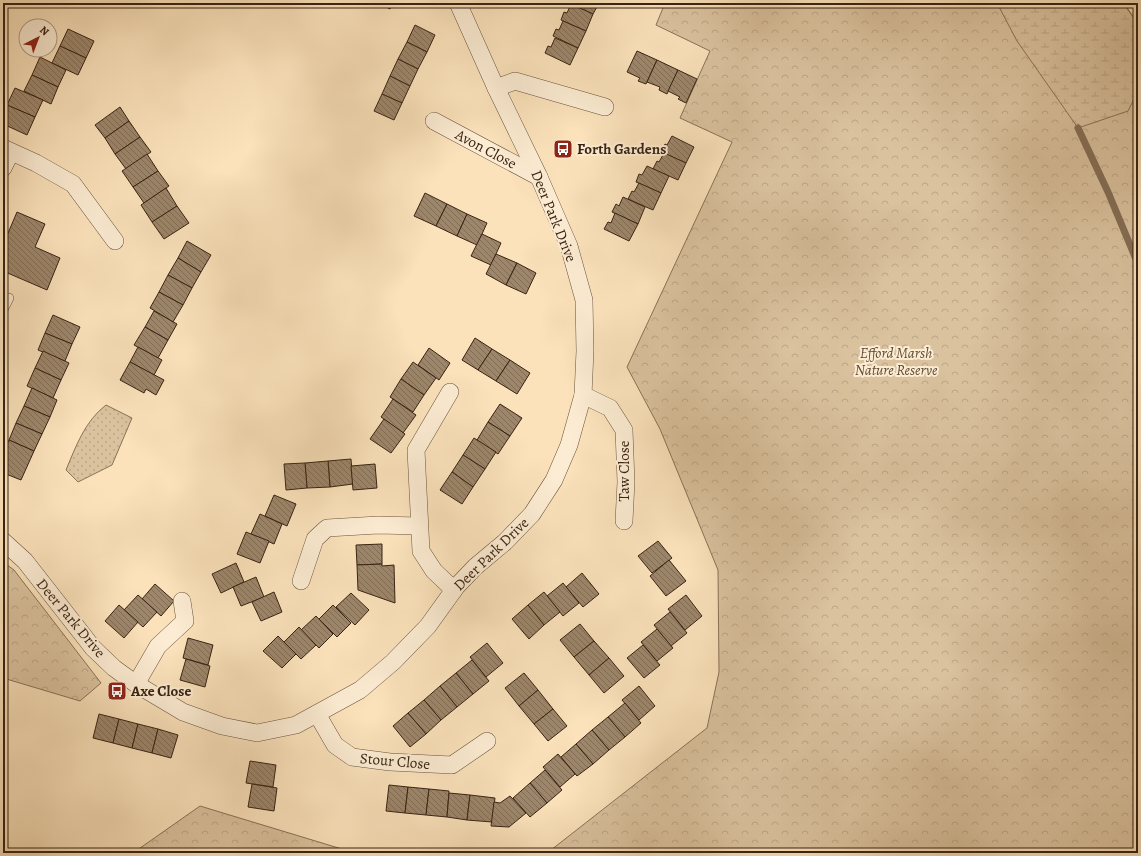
<svg xmlns="http://www.w3.org/2000/svg" width="1141" height="856" viewBox="0 0 1141 856" font-family="Alegreya,serif">
<defs>
<pattern id="green-dots" width="8" height="8" patternUnits="userSpaceOnUse"><rect width="8" height="8" fill="#dac29e"/><path d="M2 2h.1M6 6h.1" fill="none" stroke="#bca687" stroke-width="1.8" stroke-linecap="round"/></pattern>
<pattern id="forest-crowns" width="20" height="18" patternUnits="userSpaceOnUse"><rect width="20" height="18" fill="#dac29e"/><path d="M2 6a3 3 0 1 1 6 0M12 15a3 3 0 1 1 6 0" fill="none" stroke="#bca687"/></pattern>
<pattern id="wetland-marsh" width="20" height="14" patternUnits="userSpaceOnUse"><rect width="20" height="14" fill="#dac29e"/><path d="M1 5h8M5 5V1M11 12h8M15 12V8" fill="none" stroke="#bca687"/></pattern>
<pattern id="building-back-hatch" width="6" height="6" patternUnits="userSpaceOnUse"><rect width="6" height="6" fill="#9d866a"/><path d="M-1 5l2 2M0 0l6 6M5-1l2 2" fill="none" stroke="#816d56"/></pattern>
</defs>
<rect width="100%" height="100%" fill="#fbe2bb"/>
<filter id="stains"><feTurbulence type="fractalNoise" baseFrequency=".005" numOctaves="4"/><feColorMatrix values="0 0 0 0 .2 0 0 0 0 .09 0 0 0 0 .02 0 0 0 .5 -.17"/></filter>
<radialGradient id="worn" r=".72"><stop offset=".6" stop-color="#630" stop-opacity="0"/><stop offset="1" stop-color="#630" stop-opacity=".3"/></radialGradient>
<path fill="url(#green-dots)" stroke="#897258" d="M106 405 132 418 112 465 78 482 66 470C76 446 85 421 106 405Z"/>
<g fill="url(#forest-crowns)" stroke="#897258">
<path d="M665 3H1124L1138 24V853H507L551 850 707 728 719 672 718 570 660 429 627 367 732 142 680 118 710 51 656 25Z"/>
<path d="M3 562 14 570 101 683 80 701 3 678Z"/>
<path d="M200 806 355 853H133Z"/>
</g>
<path fill="url(#wetland-marsh)" stroke="#897258" d="M997 3H1123L1138 24V91L1128 111 1078 128 1017 41Z"/>
<g fill="none" stroke-linecap="round" stroke-linejoin="round">
<path stroke="#856f55" stroke-width="7" d="M1078 128 1108 192 1138 264"/>
</g>
<g fill="url(#building-back-hatch)" stroke="#382312">
<path d="M378 3H393L390 9Z"/>
<path d="M569 3H599L593 14Z"/>
<path d="M571 4 593 14 586 31 561 20 564 12 567 13Z"/>
<path d="M563 21 586 31 578 48 553 36 556 29 559 30Z"/>
<path d="M415 25 435 35 427 52 407 42Z"/>
<path d="M68 29 94 41 86 58 60 46Z"/>
<path d="M555 38 578 48 570 65 545 53 548 46 551 47Z"/>
<path d="M407 42 427 52 418 69 398 59Z"/>
<path d="M60 46 86 58 78 75 52 63Z"/>
<path d="M637 51 657 60 646 84 638 81 640 78 627 72Z"/>
<path d="M40 57 66 70 58 87 32 75Z"/>
<path d="M398 59 418 69 410 86 390 76Z"/>
<path d="M657 60 678 70 667 94 659 90 660 87 647 82Z"/>
<path d="M678 70 697 79 686 103 678 99 680 97 668 91Z"/>
<path d="M32 75 58 87 51 104 24 91Z"/>
<path d="M390 76 410 86 402 103 382 94Z"/>
<path d="M15 88 43 100 35 117 7 105Z"/>
<path d="M382 94 402 103 394 120 374 111Z"/>
<path d="M7 105 35 117 27 135 3 124V115Z"/>
<path d="M120 107 129 121 105 138 95 125Z"/>
<path d="M129 121 140 137 115 154 105 138Z"/>
<path d="M672 136 694 147 686 163 661 152 665 144 667 145Z"/>
<path d="M140 137 151 152 126 169 115 154Z"/>
<path d="M664 153 686 163 678 180 653 169 657 161 659 162Z"/>
<path d="M147 154 158 171 133 187 122 171Z"/>
<path d="M647 166 669 176 661 193 636 182 639 174 642 175Z"/>
<path d="M158 171 169 186 144 203 133 187Z"/>
<path d="M639 183 661 193 653 210 628 199 632 191 634 192Z"/>
<path d="M166 188 177 206 152 222 141 205Z"/>
<path d="M425 193 447 204 436 226 414 216Z"/>
<path d="M623 197 645 207 638 224 612 212 616 204 619 206Z"/>
<path d="M447 204 467 214 457 236 436 226Z"/>
<path d="M177 206 189 223 164 239 152 222Z"/>
<path d="M17 212 45 224 35 247 60 258 47 290 3 271V245Z"/>
<path d="M615 213 638 224 629 241 604 229 608 222 611 223Z"/>
<path d="M467 214 487 223 477 245 457 236Z"/>
<path d="M482 234 501 243 491 265 471 256Z"/>
<path d="M187 241 211 255 201 272 178 258Z"/>
<path d="M496 254 517 263 506 285 486 274Z"/>
<path d="M178 258 201 272 192 288 168 275Z"/>
<path d="M517 263 536 273 526 294 506 285Z"/>
<path d="M168 275 192 288 183 305 159 292Z"/>
<path d="M159 292 183 305 173 322 150 308Z"/>
<path d="M154 311 177 324 168 340 145 327Z"/>
<path d="M53 315 80 327 72 344 45 333Z"/>
<path d="M145 327 168 340 158 358 134 345Z"/>
<path d="M45 333 72 344 65 361 38 350Z"/>
<path d="M475 338 492 349 478 370 462 360Z"/>
<path d="M138 347 162 360 154 375 130 362Z"/>
<path d="M429 348 450 363 439 380 418 365Z"/>
<path d="M492 349 510 360 496 381 478 370Z"/>
<path d="M43 351 69 363 61 380 35 368Z"/>
<path d="M510 360 530 373 517 394 496 381Z"/>
<path d="M130 362 164 380 156 395 146 389 144 393 120 380Z"/>
<path d="M413 362 436 378 424 395 401 379Z"/>
<path d="M35 368 61 380 53 398 27 386Z"/>
<path d="M401 379 424 395 413 412 390 397Z"/>
<path d="M32 388 57 400 50 417 24 406Z"/>
<path d="M393 399 416 415 403 433 381 417Z"/>
<path d="M500 404 522 418 510 436 488 422Z"/>
<path d="M24 406 50 417 42 434 16 423Z"/>
<path d="M384 419 405 434 391 453 370 439Z"/>
<path d="M488 422 510 436 498 454 477 440Z"/>
<path d="M16 423 42 434 34 451 9 440Z"/>
<path d="M474 438 496 452 485 469 463 455Z"/>
<path d="M9 440 34 451 21 480 6 474 8 470 4 468 8 460 3 458V453Z"/>
<path d="M463 455 485 469 473 487 452 472Z"/>
<path d="M351 459 353 484 330 487 328 461Z"/>
<path d="M328 461 330 487 307 488 305 463Z"/>
<path d="M305 463 307 488 286 490 284 464Z"/>
<path d="M375 464 377 488 353 490 351 466Z"/>
<path d="M452 472 473 487 462 504 440 490Z"/>
<path d="M274 495 296 504 287 526 265 516Z"/>
<path d="M260 514 282 524 274 544 251 534Z"/>
<path d="M246 532 269 541 260 563 237 554Z"/>
<path d="M658 541 672 558 652 573 638 556Z"/>
<path d="M382 544V564L357 565 356 545Z"/>
<path d="M669 560 686 581 666 596 650 576Z"/>
<path d="M236 563 244 582 221 593 212 574Z"/>
<path d="M382 564V566L394 565 395 603 358 590 357 565Z"/>
<path d="M582 573 599 594 583 607 566 587Z"/>
<path d="M256 577 264 597 241 606 233 587Z"/>
<path d="M563 583 579 603 563 616 547 596Z"/>
<path d="M155 584 174 601 161 616 142 599Z"/>
<path d="M274 592 282 612 261 621 252 602Z"/>
<path d="M544 592 560 612 544 625 528 605Z"/>
<path d="M351 593 369 610 355 625 336 607Z"/>
<path d="M138 595 157 612 143 627 124 610Z"/>
<path d="M686 595 702 616 685 630 668 609Z"/>
<path d="M119 605 138 622 124 638 105 621Z"/>
<path d="M333 605 351 623 337 637 319 619Z"/>
<path d="M528 605 544 625 529 639 512 619Z"/>
<path d="M670 612 687 633 671 646 654 625Z"/>
<path d="M316 616 333 634 319 648 301 630Z"/>
<path d="M580 624 594 641 574 657 560 640Z"/>
<path d="M299 627 316 645 301 659 284 642Z"/>
<path d="M657 629 673 648 657 661 641 642Z"/>
<path d="M278 636 296 654 282 668 263 651Z"/>
<path d="M188 638 213 645 208 665 183 658Z"/>
<path d="M594 641 609 658 589 675 574 657Z"/>
<path d="M487 643 503 663 486 677 470 657Z"/>
<path d="M643 645 660 665 644 678 627 658Z"/>
<path d="M609 658 624 676 604 693 589 675Z"/>
<path d="M186 659 210 666 205 687 180 680Z"/>
<path d="M472 660 489 681 473 694 456 673Z"/>
<path d="M456 673 473 694 457 707 440 686Z"/>
<path d="M524 673 538 690 519 706 505 688Z"/>
<path d="M440 686 457 707 441 720 424 700Z"/>
<path d="M639 686 655 706 639 720 622 700Z"/>
<path d="M538 690 553 709 534 724 519 706Z"/>
<path d="M424 700 441 720 426 734 408 713Z"/>
<path d="M625 703 641 723 625 737 608 717Z"/>
<path d="M553 709 567 726 548 741 534 724Z"/>
<path d="M408 713 426 734 410 747 393 726Z"/>
<path d="M99 714 119 719 113 743 93 738Z"/>
<path d="M608 717 625 737 609 750 592 730Z"/>
<path d="M119 719 138 724 132 748 113 743Z"/>
<path d="M138 724 158 729 152 753 132 748Z"/>
<path d="M158 729 178 735 171 758 152 753Z"/>
<path d="M592 730 609 750 593 764 576 744Z"/>
<path d="M576 744 593 764 577 776 561 757Z"/>
<path d="M558 754 575 774 560 787 543 767Z"/>
<path d="M250 761 276 765 273 787 246 783Z"/>
<path d="M545 770 562 790 547 803 530 783Z"/>
<path d="M530 783 547 803 530 817 513 798Z"/>
<path d="M252 784 277 788 274 811 248 807Z"/>
<path d="M389 785 408 787 405 813 386 811Z"/>
<path d="M408 787 429 789 426 815 405 813Z"/>
<path d="M429 789 449 791 447 817 426 815Z"/>
<path d="M449 793 470 795 467 820 447 817Z"/>
<path d="M470 795 495 798 492 822 467 820Z"/>
<path d="M510 796 526 813 509 827 491 826 494 802 500 803Z"/>
</g>
<g fill="none" stroke-linecap="round" stroke-linejoin="round">
<defs>
<path id="service" d="M3 310 9 298"/>
<g id="minor">
<path d="M496 88 515 81 605 107"/>
<path d="M434 121 539 177"/>
<path d="M3 148 36 163 73 184 115 241"/>
<path d="M3 168 11 152"/>
<path d="M450 392 416 450 421 551 434 571 454 590"/>
<path d="M583 395 610 408 624 430 626 482 624 521"/>
<path d="M3 541 25 561 93 648 114 668 136 684 183 712 222 726 257 733 296 725 360 690 393 662 428 626 456 587 475 567 505 542 532 514 554 480 569 445 583 395 585 351 584 300 569 246 539 177 496 88 458 3"/>
<path d="M301 581 315 539 327 528 378 525 419 526"/>
<path d="M136 684 158 646 185 621 182 601"/>
<path d="M317 714 335 745 352 757 390 762 452 765 487 741"/>
</g>
</defs>
<use href="#service" stroke="#69533c" stroke-width="10"/>
<use href="#minor" stroke="#69533c" stroke-width="18"/>
<use href="#service" stroke="#fcecd3" stroke-width="9"/>
<use href="#minor" stroke="#fcecd3" stroke-width="17"/>
</g>
<defs>
<symbol id="bus-square" viewBox="-11 -11 22 22"><rect x="-9" y="-9" width="18" height="18" rx="4" fill="#8f2418" stroke="#fcecd3"/><path d="M-5-6H5V4H4V6H2V4H-2V6H-4V4H-5ZM-3.5-4V0h7V-4ZM-3.5 1.2v1.5H-2V1.2ZM2 1.2v1.5H3.5V1.2Z" fill="#fff"/></symbol>
</defs>
<g fill-rule="evenodd">
<use href="#bus-square" x="552" y="138" width="22" height="22"/>
<use href="#bus-square" x="106" y="680" width="22" height="22"/>
</g>
<g text-anchor="middle" dominant-baseline="central" stroke-width="4" stroke-linejoin="round" paint-order="stroke">
<g font-size="15" fill="#382312" stroke="#fcecd3">
<text transform="translate(486 149) rotate(28)">Avon Close</text>
<text transform="translate(554 216) rotate(68)">Deer Park Drive</text>
<text transform="translate(624 471) rotate(-90)">Taw Close</text>
<text transform="translate(491 554) rotate(-44)">Deer Park Drive</text>
<text transform="translate(71 618) rotate(50)">Deer Park Drive</text>
<text transform="translate(395 761) rotate(5)">Stour Close</text>
</g>
<g font-size="15" font-weight="bold" fill="#382312" stroke="#fcecd3" text-anchor="start">
<text x="577" y="149">Forth Gardens</text>
<text x="131" y="691">Axe Close</text>
</g>
<g font-size="15" font-style="italic" fill="#604b35" stroke="#fcecd3">
<text x="896" y="353">Efford Marsh<tspan x="896" dy="17">Nature Reserve</tspan></text>
</g>
</g>
<rect width="1141" height="856" fill="none" stroke="#fbe2bb" stroke-width="16"/>
<rect x="4" y="4" width="1133" height="848" fill="none" stroke="#382312" stroke-width="2"/>
<rect x="8" y="8" width="1125" height="840" fill="none" stroke="#382312"/>
<g transform="translate(38 38) rotate(42)"><circle r="19" fill="#fcecd3" stroke="#ae9c86"/>
<path d="M0-3L7 15L0 10L-7 15Z" fill="#8f2418"/>
<text y="-6" font-size="11" font-weight="bold" text-anchor="middle" fill="#382312">N</text>
</g>
<rect width="100%" height="100%" filter="url(#stains)"/>
<rect width="100%" height="100%" fill="url(#worn)"/>
</svg>
